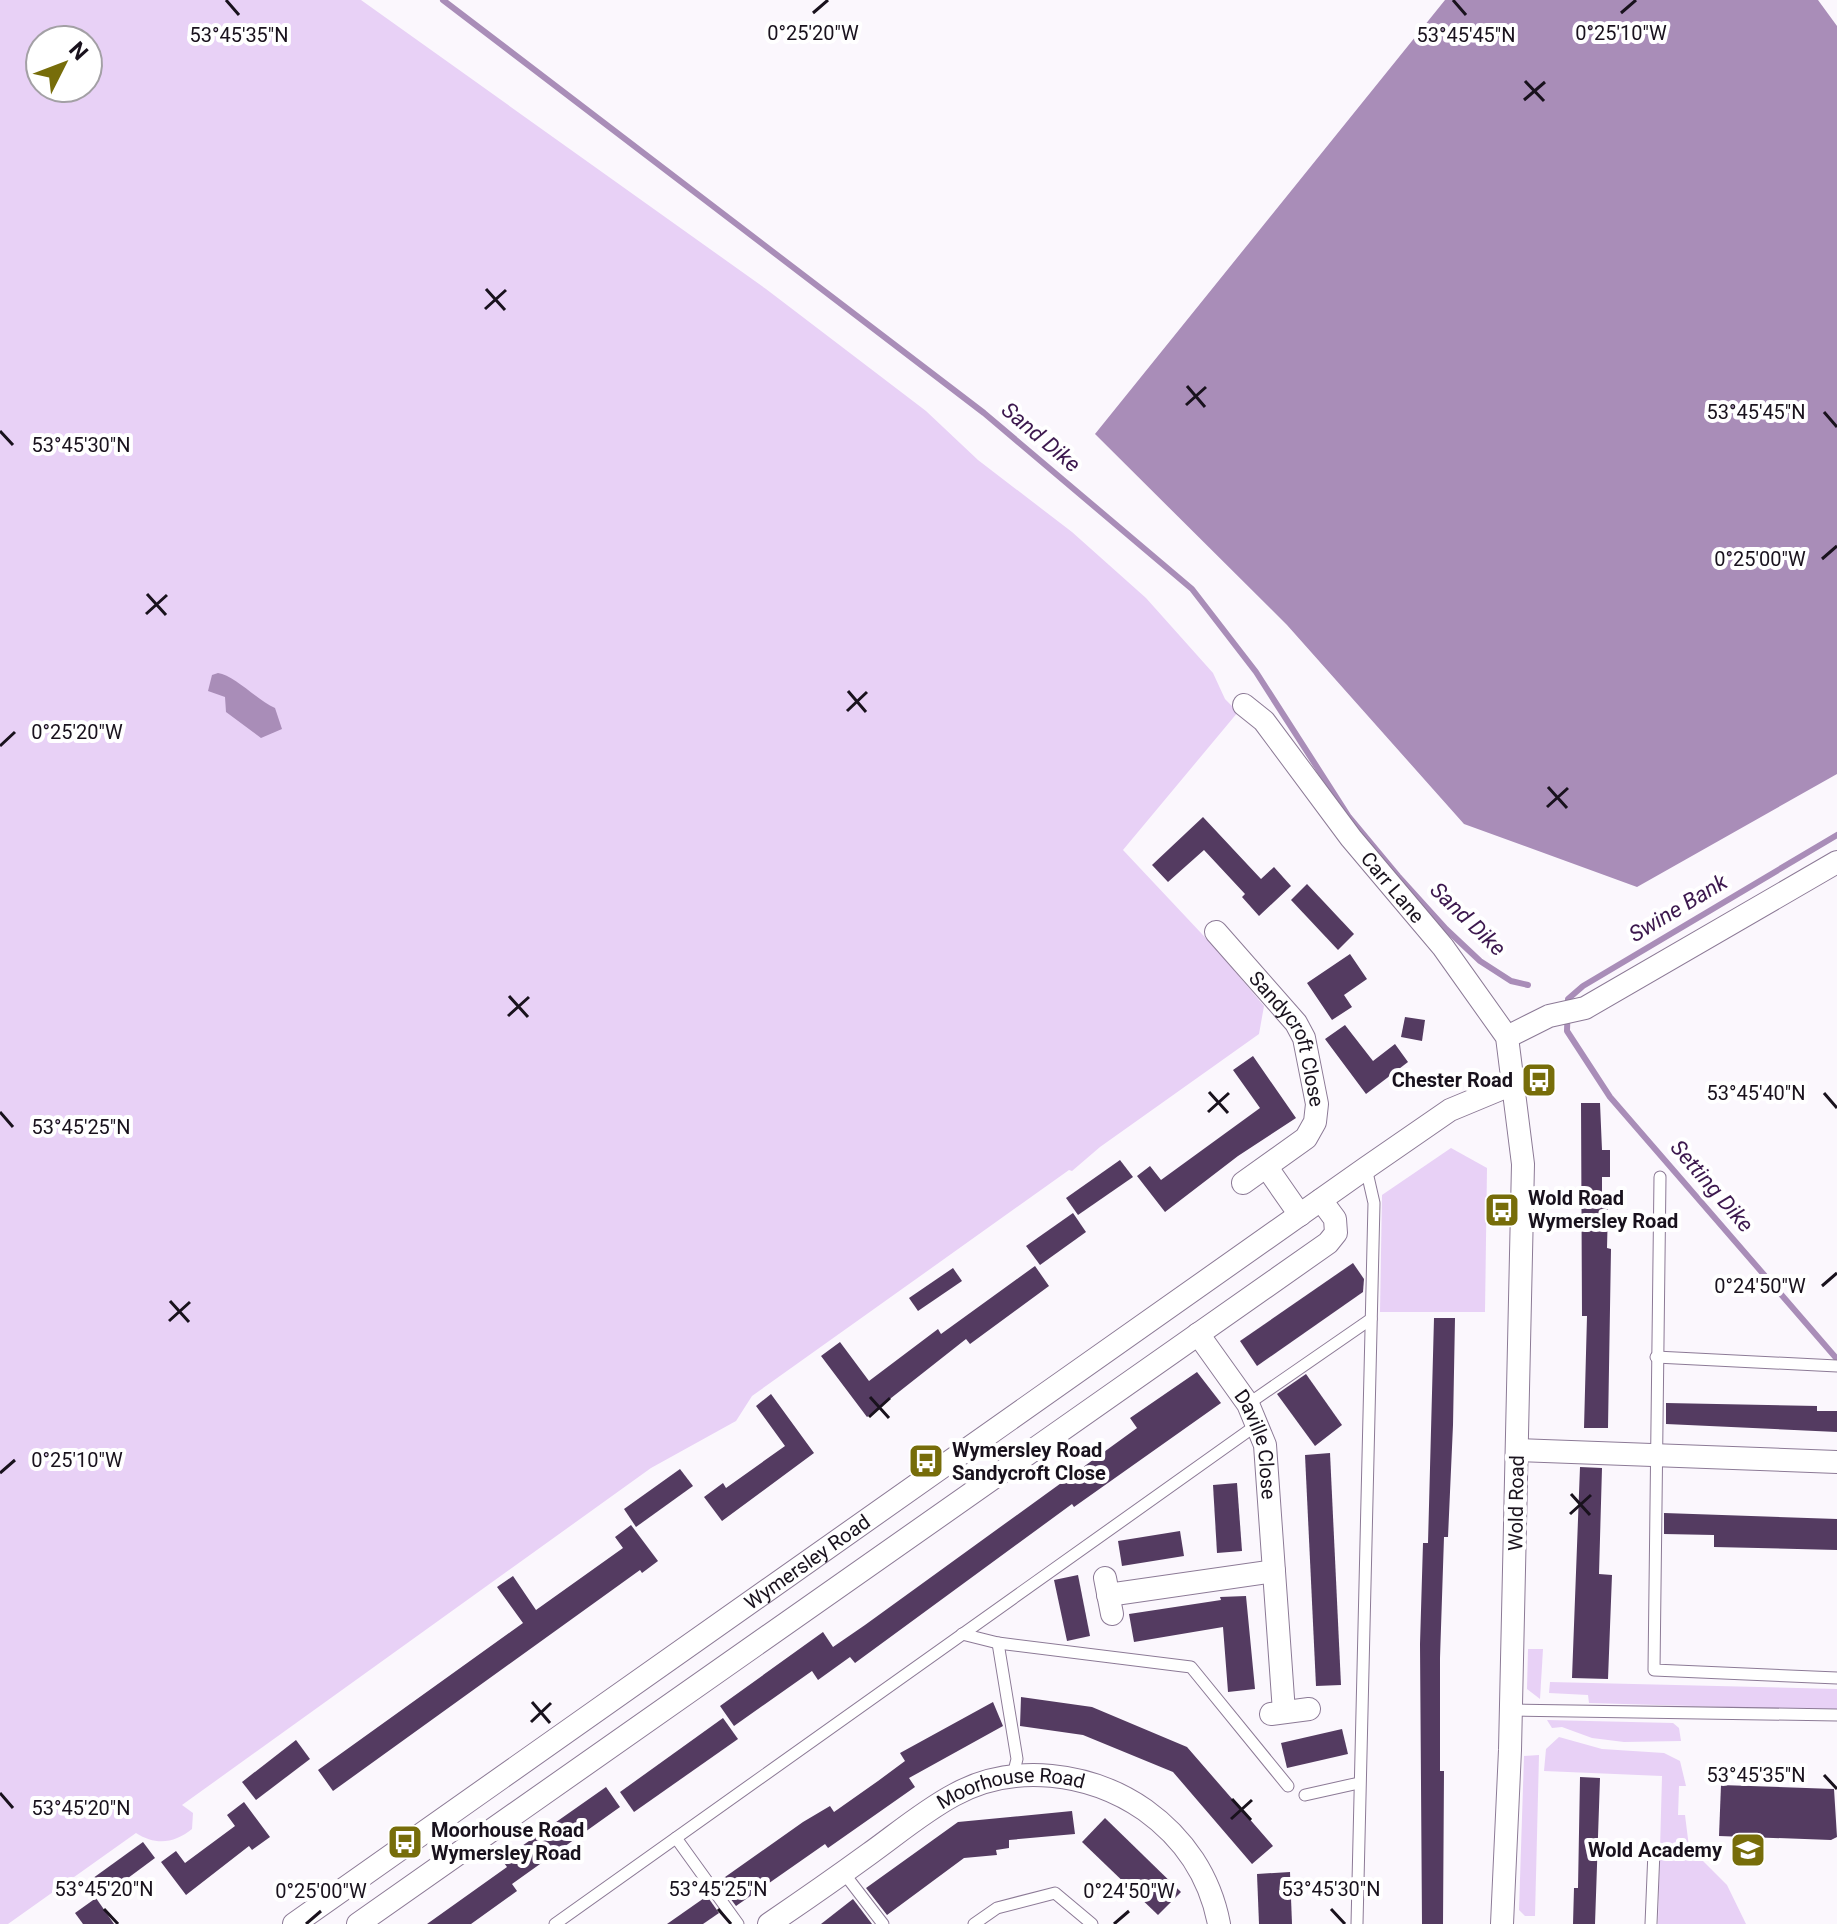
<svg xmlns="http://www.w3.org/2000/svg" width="1837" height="1924" viewBox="0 0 1837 1924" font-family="Roboto,sans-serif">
<rect width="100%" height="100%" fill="#fbf7fd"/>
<g fill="#e8d1f6" fill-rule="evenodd">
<path d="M0 0H361L766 289 926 411 978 460 1072 532 1146 598 1213 673 1225 699 1238 712 1123 850 1217 950 1264 1006 1259 1034 1100 1147 1072 1171 1069 1170 752 1396 736 1421 651 1468 182 1805 193 1813 192 1829C175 1843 156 1846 136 1833L8 1924H0ZM40 40H88V88H40Z"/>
<path d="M1451 1148 1487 1168 1485 1312H1380L1382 1195Z"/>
<path d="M1528 1649H1543L1540 1699 1527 1689Z"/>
<path d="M1550 1682 1837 1689V1710L1589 1703 1588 1695 1549 1693Z"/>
<path d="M1547 1720 1673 1723 1679 1728 1681 1741 1624 1742 1592 1738 1562 1727 1552 1728Z"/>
<path d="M1559 1737 1602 1749 1664 1753 1680 1761 1686 1786H1679L1678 1815H1685L1689 1847 1727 1885 1746 1924H1658L1662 1776 1544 1771 1546 1749Z"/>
<path d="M1539 1755 1535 1916H1525L1519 1910 1524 1756Z"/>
</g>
<g fill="#a98db8">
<path d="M1445 0H1818L1837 26V774L1637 887 1464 824 1287 625 1095 434Z"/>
<path d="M218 673C234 675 257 700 275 708L282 729 261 738 226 712 225 697 208 691 212 675Z"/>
</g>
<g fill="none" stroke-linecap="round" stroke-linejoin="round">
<g stroke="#a98db8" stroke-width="6">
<path d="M443 0 984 413 1192 589 1256 672 1349 817 1398 876 1446 929 1480 961 1511 981 1528 985"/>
<path d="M1837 835 1583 986 1568 999 1567 1031 1610 1097 1837 1359"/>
</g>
</g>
<g fill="#543b61">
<path d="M1203 817 1261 879 1274 867 1291 886 1259 916 1242 897 1245 894 1204 850 1168 882 1152 865Z"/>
<path d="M1307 884 1354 934 1338 950 1291 900Z"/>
<path d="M1350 954 1367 979 1344 995 1352 1007 1332 1020 1307 983Z"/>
<path d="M1405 1017 1425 1020 1422 1041 1401 1037Z"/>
<path d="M1345 1025 1373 1061 1395 1044 1408 1062 1366 1094 1325 1039Z"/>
<path d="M1253 1056 1296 1118 1238 1156 1165 1212 1137 1176 1150 1166 1161 1180 1260 1108 1233 1070Z"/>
<path d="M1581 1103H1600L1602 1150H1610V1177H1602V1208H1608L1607 1248 1611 1249 1608 1428H1584L1587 1316H1582Z"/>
<path d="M1120 1160 1133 1177 1078 1215 1066 1198Z"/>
<path d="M1073 1213 1086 1232 1040 1265 1026 1246Z"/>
<path d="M1353 1263 1364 1279 1363 1292 1257 1366 1240 1341Z"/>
<path d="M1035 1266 1049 1286 970 1344 966 1339 867 1417 821 1356 840 1342 869 1381 938 1329 941 1334Z"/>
<path d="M953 1268 962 1281 918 1311 909 1298Z"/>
<path d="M1434 1318H1455L1453 1425 1448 1537H1444L1440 1658V1771H1444L1443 1924H1422L1420 1644 1423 1543H1428Z"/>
<path d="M1197 1372 1221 1403 1074 1507 1072 1504 855 1663 850 1657 818 1680 812 1671 734 1726 720 1706 823 1632 833 1647 865 1625 1137 1428 1130 1418Z"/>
<path d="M1306 1374 1342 1425 1315 1446 1277 1394Z"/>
<path d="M771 1394 814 1453 722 1521 704 1497 723 1483 726 1488 785 1446 756 1406Z"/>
<path d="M1666 1403 1817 1406V1411H1837V1432L1666 1424Z"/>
<path d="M1330 1453 1341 1685 1316 1686 1305 1455Z"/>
<path d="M1580 1467 1602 1468 1599 1574 1612 1575 1608 1679 1572 1678Z"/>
<path d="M680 1469 693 1486 636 1527 624 1509Z"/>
<path d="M1237 1483 1242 1551 1217 1553 1213 1485Z"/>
<path d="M1664 1513 1837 1519V1550L1714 1547V1535L1664 1534Z"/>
<path d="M631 1525 658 1561 642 1573 640 1570 333 1791 318 1770 523 1623 497 1587 513 1576 536 1610 623 1548 615 1537Z"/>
<path d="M1180 1531 1184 1556 1122 1566 1118 1541Z"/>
<path d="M1078 1575 1090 1636 1067 1641 1054 1580Z"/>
<path d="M1246 1596 1255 1689 1228 1692 1223 1627 1134 1642 1129 1614 1221 1600 1220 1597Z"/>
<path d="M1021 1697 1092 1707 1187 1747 1273 1846 1252 1864 1173 1772 1083 1735 1020 1726Z"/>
<path d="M993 1702 1003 1726 909 1778 915 1787 828 1848 825 1844 736 1906 718 1882 803 1822 830 1806 834 1812 878 1781 905 1761 900 1753Z"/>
<path d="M723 1718 738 1739 634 1812 620 1792Z"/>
<path d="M1342 1729 1348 1754 1287 1768 1281 1743Z"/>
<path d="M296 1740 310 1759 256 1800 242 1782Z"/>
<path d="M1580 1777 1600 1778 1595 1924H1573L1574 1888H1578Z"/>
<path d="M1721 1785 1834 1789 1837 1837 1831 1840 1719 1836Z"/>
<path d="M606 1787 620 1807 512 1884 517 1891 471 1924H427L507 1867 502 1860Z"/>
<path d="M244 1802 270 1837 252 1850 249 1846 186 1895 161 1862 176 1851 185 1863 235 1826 227 1815Z"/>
<path d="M1072 1811 1075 1834 1009 1840V1848L996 1850 997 1855 964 1858 887 1915 866 1888 958 1822Z"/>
<path d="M1105 1818 1181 1892 1158 1915 1082 1842Z"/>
<path d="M143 1842 155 1858 101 1898 89 1881Z"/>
<path d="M1290 1872 1292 1924H1259L1257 1874Z"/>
<path d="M707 1896 719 1913 703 1924H667Z"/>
<path d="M96 1898 114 1924H83L75 1913Z"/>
<path d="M853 1899 872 1924H821L844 1906Z"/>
</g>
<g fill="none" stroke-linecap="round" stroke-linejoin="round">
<defs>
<g id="service">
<path d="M1660 1177 1654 1670 1837 1678"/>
<path d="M1656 1357 1837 1366"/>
<path d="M1248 1404 1371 1319"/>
<path d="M962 1634 998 1643 1191 1667 1288 1786"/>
<path d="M998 1643 1017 1759 1013 1775"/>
<path d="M1511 1710 1837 1715"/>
<path d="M1305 1795 1359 1783"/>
<path d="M676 1838 738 1924"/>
<path d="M843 1872 883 1924"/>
<path d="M555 1924 1258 1424"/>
<path d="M974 1924 997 1908 1055 1893 1092 1924"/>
<path d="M1357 1924 1374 1203 1366 1168"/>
<path d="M1651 1924 1654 1851"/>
</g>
<g id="minor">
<path id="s1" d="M1244 705 1264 721 1351 838 1443 947 1507 1037 1523 1164 1510 1750 1502 1924"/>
<path id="s2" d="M1216 932 1296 1023 1304 1038 1317 1104 1315 1122 1306 1138 1243 1183"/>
<path d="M1507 1037 1549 1016 1585 1008 1837 862"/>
<path d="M1268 1169 1300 1215"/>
<path id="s3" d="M1198 1334 1248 1404 1265 1445 1284 1712"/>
<path d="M1517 1450 1837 1462"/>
<path d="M1105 1578 1112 1614"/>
<path d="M1108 1595 1274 1571"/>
<path d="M1271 1714 1309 1709"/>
<path id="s4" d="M294 1924 1366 1168 1450 1110 1515 1083"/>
<path d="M358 1924 1328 1243 1336 1233 1335 1219 1321 1200"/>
<path id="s5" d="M769 1924C803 1901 836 1878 869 1854 897 1834 924 1811 954 1795 1014 1762 1090 1772 1145 1810 1184 1838 1210 1877 1219 1924"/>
</g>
</defs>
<use href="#service" stroke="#8c7a96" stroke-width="13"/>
<use href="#minor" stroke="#8c7a96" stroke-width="24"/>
<use href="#service" stroke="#fff" stroke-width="11"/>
<use href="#minor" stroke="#fff" stroke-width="22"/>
</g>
<path fill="none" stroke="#19121d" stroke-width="3" d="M226 0 239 15M1453 0 1466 15M813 13 828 0M1621 13 1636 0M1525 81 1544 101M1524 100 1545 82M486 289 505 310M485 309 506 290M1187 386 1205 407M1186 405 1206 387M1824 412 1837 427M0 431 13 445M1822 559 1837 546M147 594 166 615M146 614 167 595M848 691 866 712M847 711 867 692M0 746 15 732M1548 787 1567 808M1547 807 1568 788M509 996 528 1017M508 1016 529 997M1209 1092 1228 1113M1824 1093 1837 1108M0 1112 13 1127M1208 1112 1229 1093M1822 1286 1837 1273M170 1301 189 1322M169 1321 190 1302M870 1397 889 1418M869 1417 890 1398M0 1473 15 1460M1571 1494 1590 1515M1570 1514 1591 1495M532 1702 550 1723M531 1722 551 1703M1824 1775 1837 1789M0 1793 13 1808M1232 1799 1251 1820M1231 1819 1252 1800M104 1909 118 1924M718 1909 731 1924M1331 1909 1345 1924M306 1924 321 1911M1114 1924 1129 1911"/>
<defs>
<symbol id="bus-square" viewBox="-11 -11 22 22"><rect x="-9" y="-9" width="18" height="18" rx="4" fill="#776d0a" stroke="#fff"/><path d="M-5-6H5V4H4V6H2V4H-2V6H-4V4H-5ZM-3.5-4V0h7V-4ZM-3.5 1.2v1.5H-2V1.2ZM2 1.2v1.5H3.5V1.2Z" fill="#fff"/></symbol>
<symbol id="school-square" viewBox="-11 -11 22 22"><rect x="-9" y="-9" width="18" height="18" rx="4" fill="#776d0a" stroke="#fff"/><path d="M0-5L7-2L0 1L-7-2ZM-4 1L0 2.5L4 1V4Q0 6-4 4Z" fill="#fff"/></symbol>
</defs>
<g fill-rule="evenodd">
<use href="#bus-square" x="1519" y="1060" width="40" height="40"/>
<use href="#bus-square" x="1482" y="1190" width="40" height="40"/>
<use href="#bus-square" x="906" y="1441" width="40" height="40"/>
<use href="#bus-square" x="385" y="1822" width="40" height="40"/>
<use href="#school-square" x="1728" y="1830" width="40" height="40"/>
</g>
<g text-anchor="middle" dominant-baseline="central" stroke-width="8" stroke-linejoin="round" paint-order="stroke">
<g font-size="20" fill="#19121d" stroke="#fff">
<text stroke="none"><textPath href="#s1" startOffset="236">Carr Lane</textPath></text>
<text stroke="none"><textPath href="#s2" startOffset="132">Sandycroft Close</textPath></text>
<text stroke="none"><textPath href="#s3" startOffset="128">Daville Close</textPath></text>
<text transform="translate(1516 1503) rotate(-89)">Wold Road</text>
<text stroke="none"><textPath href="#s4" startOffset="628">Wymersley Road</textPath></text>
<text stroke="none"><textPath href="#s5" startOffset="284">Moorhouse Road</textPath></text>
</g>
<g font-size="20" font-weight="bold" fill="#19121d" stroke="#fff" text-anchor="start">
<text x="1513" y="1080" text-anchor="end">Chester Road</text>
<text x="1528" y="1198">Wold Road<tspan x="1528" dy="23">Wymersley Road</tspan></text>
<text x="952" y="1450">Wymersley Road<tspan x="952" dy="23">Sandycroft Close</tspan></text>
<text x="431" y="1830">Moorhouse Road<tspan x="431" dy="23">Wymersley Road</tspan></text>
<text x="1722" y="1850" text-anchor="end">Wold Academy</text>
</g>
<g font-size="22" font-style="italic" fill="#3c184e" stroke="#fff">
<text transform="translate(1041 437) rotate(40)">Sand Dike</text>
<text transform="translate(1678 908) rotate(-31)">Swine Bank</text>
<text transform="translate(1468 919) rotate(44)">Sand Dike</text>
<text transform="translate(1712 1186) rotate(49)">Setting Dike</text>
</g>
</g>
<g font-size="20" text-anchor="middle" fill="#19121d" stroke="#fff" stroke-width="8" stroke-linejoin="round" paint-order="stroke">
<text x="813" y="40">0°25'20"W</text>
<text x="1621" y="40">0°25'10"W</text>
<text x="239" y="42">53°45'35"N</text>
<text x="1466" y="42">53°45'45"N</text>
<text x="1756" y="419">53°45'45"N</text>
<text x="81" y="452">53°45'30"N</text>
<text x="1760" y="566">0°25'00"W</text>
<text x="77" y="739">0°25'20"W</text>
<text x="1756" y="1100">53°45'40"N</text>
<text x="81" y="1134">53°45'25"N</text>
<text x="1760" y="1293">0°24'50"W</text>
<text x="77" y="1467">0°25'10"W</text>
<text x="1756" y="1782">53°45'35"N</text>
<text x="81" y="1815">53°45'20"N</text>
<text x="104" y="1896">53°45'20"N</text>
<text x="718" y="1896">53°45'25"N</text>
<text x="1331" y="1896">53°45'30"N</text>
<text x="321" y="1898">0°25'00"W</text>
<text x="1129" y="1898">0°24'50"W</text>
</g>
<g transform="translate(64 64) rotate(48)"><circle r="38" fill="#ffffff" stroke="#a3a0a5" stroke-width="2"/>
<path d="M0-6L14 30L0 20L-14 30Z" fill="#776d0a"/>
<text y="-12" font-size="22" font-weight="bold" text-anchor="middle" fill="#19121d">N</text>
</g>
</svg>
